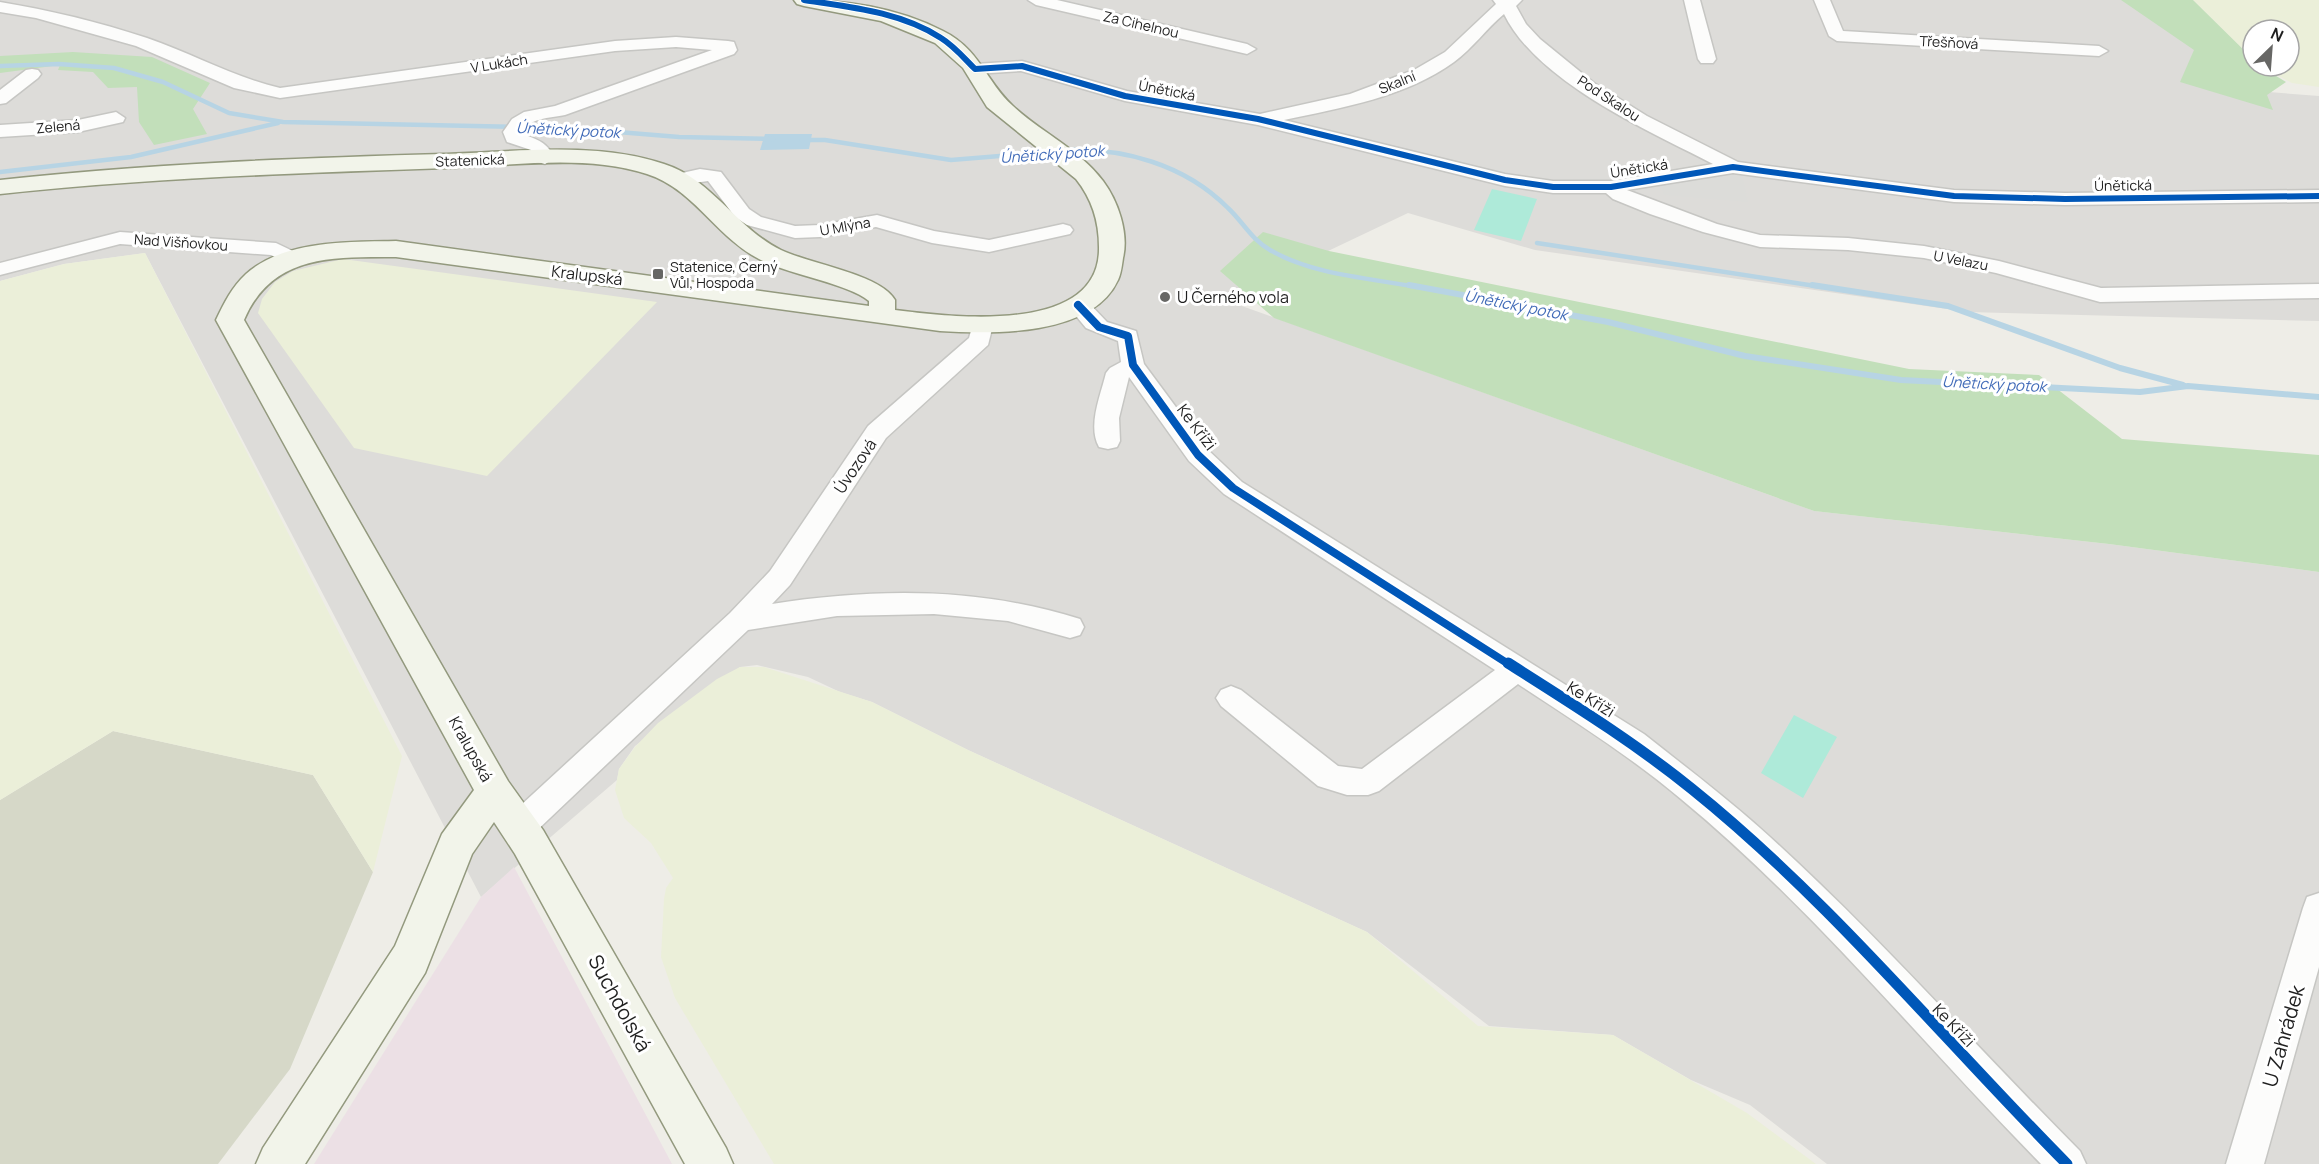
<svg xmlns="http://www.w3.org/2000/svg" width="2319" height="1164" font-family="Manrope,sans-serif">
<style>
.residential{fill:#dddcd9}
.industrial{fill:#ece0e5}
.construction{fill:#d6d8c8}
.farmland{fill:#ebefd9}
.forest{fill:#c2dfba}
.pitch{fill:#aeead9}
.parking{fill:#dcdcd9}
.water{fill:#b7d4e4}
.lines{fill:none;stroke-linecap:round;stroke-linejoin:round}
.stream-far1{stroke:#b7d4e4;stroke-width:4.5}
.stream{stroke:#b7d4e4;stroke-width:6}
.street-casing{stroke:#c6c6c3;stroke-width:3}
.secondary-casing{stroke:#93997e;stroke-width:3}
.street{fill:#fcfcfb;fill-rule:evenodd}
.secondary{fill:#f2f4ea;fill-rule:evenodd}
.cycleway-far2-casing{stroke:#fff;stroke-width:8}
.cycleway-far1-casing{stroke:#fff;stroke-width:12}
.cycleway-casing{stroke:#fff;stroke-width:15}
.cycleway-far2{stroke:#0057b8;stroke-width:6}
.cycleway-far1{stroke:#0057b8;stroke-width:8}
.cycleway{stroke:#0057b8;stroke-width:11}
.poi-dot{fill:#676765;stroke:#fff;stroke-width:2}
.labels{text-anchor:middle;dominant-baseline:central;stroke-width:6;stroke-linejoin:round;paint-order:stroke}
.far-street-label{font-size:14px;fill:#1f1f1f;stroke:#fff}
.far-poi-label{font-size:14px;fill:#1f1f1f;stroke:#fff;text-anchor:start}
.far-water-label{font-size:15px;font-style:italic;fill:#416bb8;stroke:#fff}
.street-label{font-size:16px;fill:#1f1f1f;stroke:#fff}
.poi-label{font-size:16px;fill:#1f1f1f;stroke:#fff;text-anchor:start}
.near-street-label{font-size:20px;fill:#1f1f1f;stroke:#fff}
</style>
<rect width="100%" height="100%" fill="#eeede7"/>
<path class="residential" d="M0 0H2184L2230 89 2319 96V321L1968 312 1535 250 1408 213 1225 300 1814 511 2109 544 2319 572V1164H1827L1750 1105 1691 1080 1613 1035 1489 1026 1367 932 968 750 872 702 840 692 808 677 757 665 740 667 635 746 619 769 617 780 481 897 145 253 64 264 0 281Z"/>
<path class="industrial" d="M514 867 672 1164H314L481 897Z"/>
<path class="construction" d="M113 731 313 775 373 872 290 1069 218 1164H0V800Z"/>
<path class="farmland" d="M2193 0H2319V87L2292 83 2260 66H2289V30H2253V59Z
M145 253 402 756 373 872 313 775 113 731 0 800V281L64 264Z
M343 259 657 302 487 476 354 448 258 313 262 299 275 282 293 271Z
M740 667H764L872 702 968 750 1367 932 1478 1026 1613 1035 1747 1113 1816 1164H774L675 998 661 957 664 899 666 888 673 878 651 843 624 818 615 790 619 769 635 747 658 723 717 679Z"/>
<path class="forest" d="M2121 0H2193L2253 59V66H2260L2286 82 2267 95 2273 110 2180 82 2194 50Z
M73 52 152 57 210 83 193 109 207 134 154 145 139 122 137 87 108 88 93 72 58 70 60 65 0 73V56Z
M1263 232 1329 251 1909 369 2039 375 2122 439 2319 455V572L2109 544 1814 511 1274 318 1220 271Z"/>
<path class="pitch" d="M1492 189 1537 199 1521 241 1474 230Z
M1794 715 1837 737 1803 798 1761 773Z"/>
<path class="parking" d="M1741 173 1748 202 1664 195 1660 183 1716 174Z"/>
<path class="water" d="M765 134H812L809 149 760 150Z"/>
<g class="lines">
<path class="stream-far1" d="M0 66 59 64 114 68 163 82 229 113 283 122 569 128 679 137 773 139
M802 140H825L951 160 1050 152
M1064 150C1124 148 1184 164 1228 208 1243 222 1252 240 1270 250 1313 275 1369 278 1417 287
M0 172 131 157 278 123
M1537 243 1822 287"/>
<path class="stream" d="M1409 285 1608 322 1745 356 1901 380 2140 392 2188 386 2319 397
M1812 285 1948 306 2120 368 2183 385"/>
<defs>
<path id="street" d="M1028 0H1057L1247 44 1256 49 1247 54 1036 5Z
M1493 0H1522L1516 6 1526 24 1540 39 1594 83 1647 116 1738 162 1954 190 2065 193 2319 190V202L2065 205 1954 202 1733 173 1627 190 1717 224 1760 235 1848 238 1924 246 1999 261 2101 288 2319 284V298L2100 302 1996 273 1924 258 1848 250 1760 247 1703 232 1650 214 1613 199 1606 193H1553L1505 186 1258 125 1125 101 1021 71 975 74 966 69 975 64 1022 61 1127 91 1260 114 1350 94 1414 70 1445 52 1496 4ZM1504 14C1537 82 1649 131 1713 164L1611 181H1553L1505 174 1284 120C1341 108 1406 97 1454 62 1473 48 1486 29 1504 14Z
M1684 0H1700L1716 59 1713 63H1701L1698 59Z
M1814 0H1830L1843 31 2099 46 2108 51 2099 56 1837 41 1829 36Z
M0 2C49 10 99 22 147 38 194 54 230 76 280 88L615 41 676 37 728 41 734 42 737 50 734 54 565 115C551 118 526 118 522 134 539 140 546 142 555 158L545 164 538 162 531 150 507 142 503 132 512 119 524 112 555 106 712 50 676 47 615 51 280 98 234 88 136 46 36 18 0 12Z
M32 69 38 70 41 74 38 78 6 103 0 104V90L26 70Z
M116 112 125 118 123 122 78 132 0 137V125L78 120Z
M700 169 721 172 749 209 761 217 795 226 820 225 877 215 934 231 989 240 1063 224 1070 226 1073 230 1070 234 989 252 932 243 876 227 820 237 795 238 747 225 735 217 708 181 680 185 670 179 673 175Z
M120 232 276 243 299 254 303 258 299 262H285L271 255 120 244 0 275V263Z
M1078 298 1086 300 1107 322 1136 331 1144 364 1207 449 1242 482 1644 734C1683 765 1723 795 1760 828 1873 929 1973 1044 2080 1151L2086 1164H2041C1921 1042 1813 908 1681 799 1630 756 1574 721 1518 684L1379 791 1368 795H1347L1318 786 1221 706 1216 698 1221 690 1231 686 1241 690 1338 766 1362 769 1495 670 1224 494 1189 461 1129 377 1119 418 1120 441 1117 447 1108 449 1099 447C1087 426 1101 394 1106 373L1110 368 1121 362 1118 341 1086 328 1067 305 1070 300Z
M982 318 990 320 993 325 988 345 886 438 790 585 772 604C876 588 979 587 1080 619L1084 627 1080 635 1070 638 1008 621 934 614 837 616 748 630 530 837 519 841 508 837 503 827 508 817 730 613 770 571 868 426 969 338 974 320Z
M2319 893V967L2264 1164H2226L2303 908 2307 897Z"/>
<path id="secondary" d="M794 0C846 0 896 7 943 31 980 49 986 82 1013 106 1042 133 1079 149 1103 181 1118 201 1129 233 1123 258 1122 265 1121 274 1118 280 1092 337 992 334 940 331L396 257C333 257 272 254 244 320L508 781 543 830 726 1148 733 1164H685L515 854 494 822 472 854 425 973 305 1164H256L263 1148 395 946 442 834 474 790 216 320C224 303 232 287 246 274 284 240 348 242 396 241L869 306V301C847 283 789 275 759 259 716 237 694 189 647 174 585 154 511 166 447 168 298 173 149 178 0 194V180C147 164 295 158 443 154 516 152 594 141 664 164 712 179 736 228 781 250 810 264 880 274 895 300V310C951 317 1101 336 1099 247 1099 221 1092 199 1076 179L987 107 963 68 935 43 881 21 804 6 797 4Z"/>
</defs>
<use href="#street" class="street-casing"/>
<use href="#secondary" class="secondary-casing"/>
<use href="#street" class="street"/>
<use href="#secondary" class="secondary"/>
<defs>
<path id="cycleway-far2" d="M804 0C850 7 901 12 941 38 954 46 964 58 975 69L1022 66 1125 96 1258 119 1505 180 1553 187H1611L1733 167 1954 196 2065 199 2319 196"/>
<path id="cycleway-far1" d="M1078 305 1099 327 1128 336 1133 365 1198 455 1233 488 1510 665"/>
<path id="cycleway" d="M1508 663C1571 703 1634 742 1692 789 1829 899 1943 1039 2067 1164"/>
</defs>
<use href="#cycleway-far2" class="cycleway-far2-casing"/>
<use href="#cycleway-far1" class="cycleway-far1-casing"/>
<use href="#cycleway" class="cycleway-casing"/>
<use href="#cycleway-far2" class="cycleway-far2"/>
<use href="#cycleway-far1" class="cycleway-far1"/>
<use href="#cycleway" class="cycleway"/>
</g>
<g class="poi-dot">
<rect x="652" y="268" width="12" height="12" rx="3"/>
<circle cx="1165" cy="297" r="6"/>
</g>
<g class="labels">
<g class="far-street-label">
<text transform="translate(1141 24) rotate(13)">Za Cihelnou</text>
<text transform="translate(1949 42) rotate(3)">Třešňová</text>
<text transform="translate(499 63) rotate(-9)">V Lukách</text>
<text transform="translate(1397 82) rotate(-22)">Skalní</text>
<text transform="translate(1167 90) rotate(11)">Únětická</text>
<text transform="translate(1609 98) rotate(33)">Pod Skalou</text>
<text transform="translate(58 126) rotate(-5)">Zelená</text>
<text transform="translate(470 160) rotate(-2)">Statenická</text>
<text transform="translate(1639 168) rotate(-9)">Únětická</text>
<text transform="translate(2123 185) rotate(-1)">Únětická</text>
<text transform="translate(845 226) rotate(-10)">U Mlýna</text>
<text transform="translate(181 242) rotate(4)">Nad Višňovkou</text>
<text transform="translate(1961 260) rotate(11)">U Velazu</text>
</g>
<g class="far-poi-label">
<text x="670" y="266">Statenice, Černý<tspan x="670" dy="16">Vůl, Hospoda</tspan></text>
</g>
<g class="far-water-label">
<text transform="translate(568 130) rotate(3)">Únětický potok</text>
<text transform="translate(1052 154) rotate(-4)">Únětický potok</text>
<text transform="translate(1516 305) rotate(11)">Únětický potok</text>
<text transform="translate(1994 384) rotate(3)">Únětický potok</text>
</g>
<g class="street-label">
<text transform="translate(587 275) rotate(7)">Kralupská</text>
<text transform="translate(1197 427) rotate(53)">Ke Kříži</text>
<text transform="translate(855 466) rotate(-56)">Úvozová</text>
<text transform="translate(1591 699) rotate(32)">Ke Kříži</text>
<text transform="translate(471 749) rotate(61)">Kralupská</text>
<text transform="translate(1954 1025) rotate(46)">Ke Kříži</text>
</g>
<g class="poi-label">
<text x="1177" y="297">U Černého vola</text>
</g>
<g class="near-street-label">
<text transform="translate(620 1003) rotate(61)">Suchdolská</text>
<text transform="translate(2283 1036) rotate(-74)">U Zahrádek</text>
</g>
</g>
<g transform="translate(2271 48) rotate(25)"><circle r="28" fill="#ffffff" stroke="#a5a5a5" stroke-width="1.5"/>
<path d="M0-4.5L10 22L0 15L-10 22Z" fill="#676765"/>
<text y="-9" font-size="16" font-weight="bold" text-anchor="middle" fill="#1f1f1f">N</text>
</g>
</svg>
